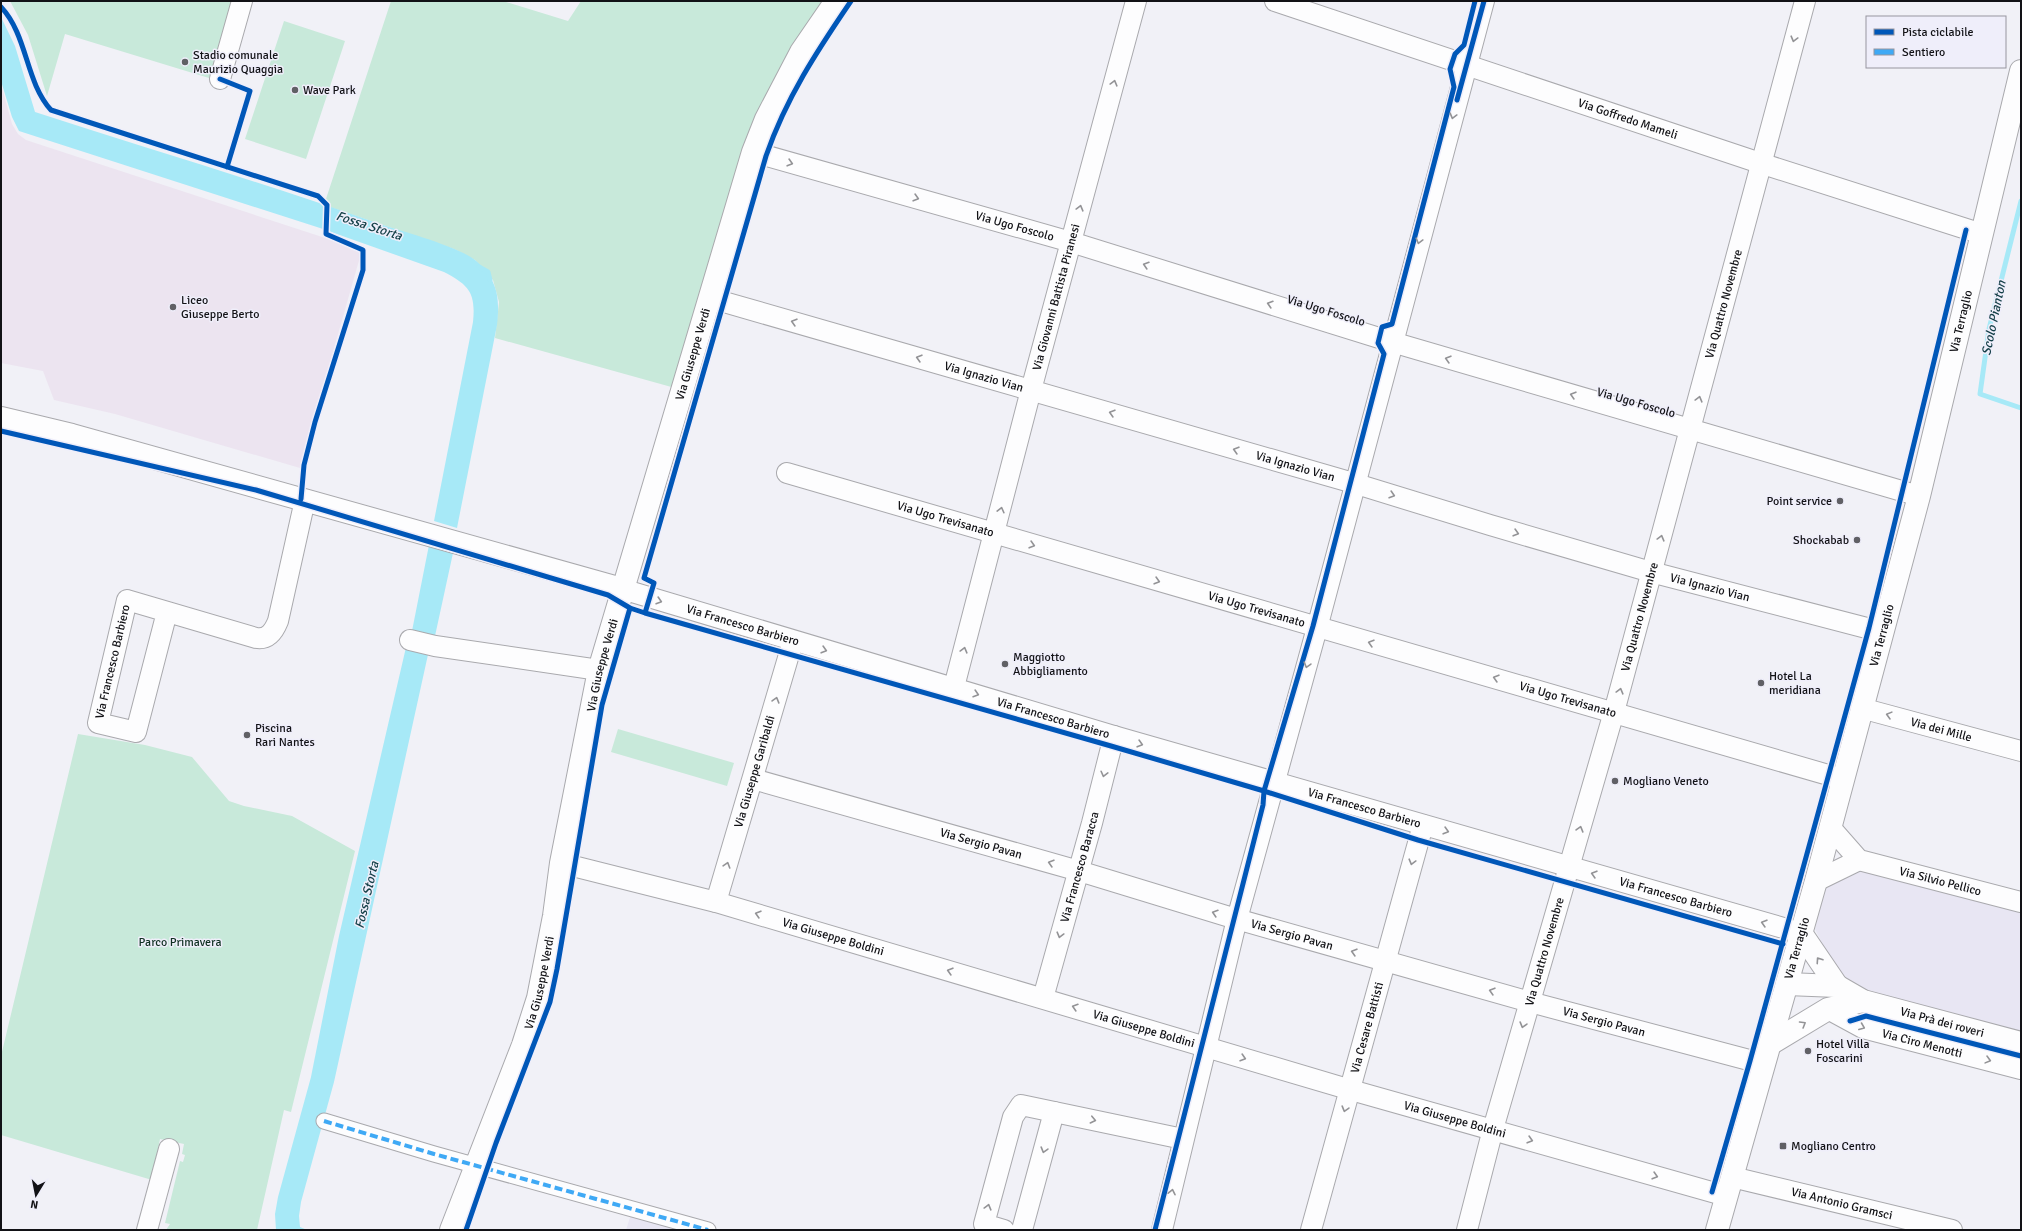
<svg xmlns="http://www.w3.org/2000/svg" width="2022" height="1231" font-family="Signika,sans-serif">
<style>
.built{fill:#e8e6f3}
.education{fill:#ece4f0}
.green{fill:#c8e9da}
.water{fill:#a7e9f7}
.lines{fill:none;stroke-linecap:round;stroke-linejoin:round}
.stream{stroke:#a7e9f7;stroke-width:5}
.pedestrian-casing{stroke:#a9a9ad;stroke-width:17}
.minor-casing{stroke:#a9a9ad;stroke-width:22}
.tertiary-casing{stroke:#a9a9ad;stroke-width:24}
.secondary-casing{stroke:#a9a9ad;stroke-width:24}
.primary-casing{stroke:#a9a9ad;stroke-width:24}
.pedestrian{stroke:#fdfdfe;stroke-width:15}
.minor{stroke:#fdfdfe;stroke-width:20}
.tertiary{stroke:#fdfdfe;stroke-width:22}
.secondary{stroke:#fdfdfe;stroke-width:22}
.primary{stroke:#fdfdfe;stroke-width:22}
.quiet{stroke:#3fa9f5;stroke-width:4;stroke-dasharray:8 4;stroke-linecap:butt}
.cycleway-casing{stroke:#efeefa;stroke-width:8}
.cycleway{stroke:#0057b8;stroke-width:5}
.oneway{stroke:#939396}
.poi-dot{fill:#606065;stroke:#efeefa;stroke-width:1.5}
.labels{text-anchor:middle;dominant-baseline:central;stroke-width:3;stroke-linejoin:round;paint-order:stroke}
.poi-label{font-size:12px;fill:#121216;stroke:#efeefa;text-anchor:start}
.street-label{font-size:12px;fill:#121216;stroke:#efeefa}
.park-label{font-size:12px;fill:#103122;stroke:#efeefa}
.water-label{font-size:13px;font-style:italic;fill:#123e46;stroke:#efeefa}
</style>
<rect width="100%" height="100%" fill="#f1f1f7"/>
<path class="built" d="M1831 862 2021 891V1034L1909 1004 1841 981 1815 929Z
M633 1208 720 1230H626Z"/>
<path class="education" d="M1 84 12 124 18 134 26 140 362 250 300 468 115 414 54 400 43 371 1 363Z"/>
<path class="green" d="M10 1H233L209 78 65 34 47 96 28 35Z
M391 1H503L568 21 581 1H826L796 47 675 388 495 338 499 302 493 280 475 260 454 249 324 205Z
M284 21 345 41 306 159 245 139Z
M618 729 734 763 727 786 611 752Z
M78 734 145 745 192 757 229 801 244 806 292 816 355 851 291 1112 284 1110 257 1230H166L170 1224 165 1223 180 1161 183 1162 185 1155 182 1154 184 1144 160 1139 152 1180 1 1135V1056Z"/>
<path class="water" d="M1 17 15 46 35 112C149 149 264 183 377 223 401 231 457 246 475 260 498 279 500 298 497 325L457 528 434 521 473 322C476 293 469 285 444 272L320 228 19 131 12 117 1 81Z
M429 545 453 553 435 636 429 650 334 1082 301 1202 299 1216 300 1227 307 1230H276L275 1214 278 1197 311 1077 339 936 407 643 412 631Z"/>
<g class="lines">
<path class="stream" d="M2021 201 1989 329 1980 394 2021 408
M479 267 488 272 490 280"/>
<defs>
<path id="pedestrian" d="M324 1121 434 1154 708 1230"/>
<g id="minor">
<path id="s1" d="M1275 1 1760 163 1982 234"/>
<path d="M220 79 242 1"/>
<path id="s2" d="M753 152 1071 242 1392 342 1919 496"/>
<path id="s3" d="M710 298 1350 482 1490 525 1651 572 1882 632"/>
<path id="s4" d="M787 473 1842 779"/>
<path id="s5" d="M622 589 1114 736 1801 933"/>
<path id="s6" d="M167 612 136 732 98 723 127 600 256 638C268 640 274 631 278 621L305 500"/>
<path d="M410 640 435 646 599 670"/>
<path id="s7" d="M954 687 1031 390 1136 1"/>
<path id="s8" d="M1861 708 2021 751"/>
<path id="s9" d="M753 779 1079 871 1233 918 1530 1002 1764 1064"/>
<path id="s10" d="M1830 827 1859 860 2021 902"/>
<path id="s11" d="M561 863 716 902 1351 1090 1726 1196"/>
<path d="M1816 881 1859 860"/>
<path id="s12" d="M716 902 793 641"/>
<path id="s13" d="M1043 998 1092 823 1114 736"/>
<path id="s14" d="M1828 1009 1863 1028 2021 1069"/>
<path id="s15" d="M1732 1177 1952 1230"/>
<path d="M147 1230 169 1149"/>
<path d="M1004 1230 984 1224 1013 1117 1021 1105 1183 1139"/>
<path d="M1022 1230 1054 1112"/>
<path d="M1162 1230 1237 919 1317 628 1484 1"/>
<path id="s16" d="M1311 1230 1423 825"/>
<path id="s17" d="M1467 1230 1493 1129 1614 712 1805 1"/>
</g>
<g id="tertiary">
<path d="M1 418 72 435 622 589"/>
<path id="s18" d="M451 1230 523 1045 538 998 554 916 561 863 599 670 753 152 766 119 801 52 836 1"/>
</g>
<g id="secondary">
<path d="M1801 933 1837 986"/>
<path id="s19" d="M1787 984 1837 986 1863 1001 2021 1043"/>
<path d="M1770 1044 1828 1009 1863 1001"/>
</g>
<g id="primary">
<path id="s20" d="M1717 1230 1816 881 1919 496 2021 71"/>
</g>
</defs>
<use href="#pedestrian" class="pedestrian-casing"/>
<use href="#minor" class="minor-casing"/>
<use href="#tertiary" class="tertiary-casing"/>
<use href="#secondary" class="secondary-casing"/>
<use href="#primary" class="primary-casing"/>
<use href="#pedestrian" class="pedestrian"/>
<use href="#minor" class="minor"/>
<use href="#tertiary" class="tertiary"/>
<use href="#secondary" class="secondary"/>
<use href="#primary" class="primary"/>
<path class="quiet" d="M324 1121 434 1154 708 1230"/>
<defs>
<path id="cycleway" d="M1 7C28 36 25 81 51 110L318 196 327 205 326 234 363 250V270L315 422 304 465 301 499
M220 79 250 91 227 167
M1457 100 1484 1
M1 431 256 490 608 595 630 608
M645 613 1111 746 1264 791 1418 840 1783 944
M1850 1021 1866 1016 2021 1056
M1712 1192 1750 1061 1869 628 1966 230
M466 1230 496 1143 550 1002 557 969 602 705 630 608 645 613 654 583 644 578 766 156C786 98 817 51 851 1
M1155 1230 1263 805 1264 791 1313 626 1384 354 1378 343 1382 327 1392 324 1454 87 1450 69 1455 54 1464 45 1475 1"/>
</defs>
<use href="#cycleway" class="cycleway-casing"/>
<use href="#cycleway" class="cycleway"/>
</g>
<defs><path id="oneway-chevron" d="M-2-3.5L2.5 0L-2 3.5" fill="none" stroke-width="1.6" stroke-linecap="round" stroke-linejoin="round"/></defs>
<g class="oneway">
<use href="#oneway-chevron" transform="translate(1794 39) rotate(105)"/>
<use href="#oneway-chevron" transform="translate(1114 83) rotate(-75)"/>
<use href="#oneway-chevron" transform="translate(1453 116) rotate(105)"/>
<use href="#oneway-chevron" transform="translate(790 163) rotate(16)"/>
<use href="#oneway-chevron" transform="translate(916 198) rotate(16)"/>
<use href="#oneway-chevron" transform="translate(1080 208) rotate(-75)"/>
<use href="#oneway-chevron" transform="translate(1419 241) rotate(105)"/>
<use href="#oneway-chevron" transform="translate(1146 265) rotate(-163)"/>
<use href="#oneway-chevron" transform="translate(1270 304) rotate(-163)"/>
<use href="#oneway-chevron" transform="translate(794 322) rotate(-164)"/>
<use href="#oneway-chevron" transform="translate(919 358) rotate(-164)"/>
<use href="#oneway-chevron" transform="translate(1448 359) rotate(-164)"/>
<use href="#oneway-chevron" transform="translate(1573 395) rotate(-164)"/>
<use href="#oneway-chevron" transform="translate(1699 399) rotate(-75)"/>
<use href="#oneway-chevron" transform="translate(1112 413) rotate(-164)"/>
<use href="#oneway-chevron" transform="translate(1236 450) rotate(-164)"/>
<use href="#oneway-chevron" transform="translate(1392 495) rotate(17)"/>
<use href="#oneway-chevron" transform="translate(1001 510) rotate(-76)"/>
<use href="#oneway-chevron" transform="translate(1516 533) rotate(16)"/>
<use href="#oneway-chevron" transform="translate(1661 538) rotate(-75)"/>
<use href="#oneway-chevron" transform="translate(1032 545) rotate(16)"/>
<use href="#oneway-chevron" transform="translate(1157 581) rotate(16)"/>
<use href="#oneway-chevron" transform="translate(659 601) rotate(17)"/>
<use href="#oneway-chevron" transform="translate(1371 643) rotate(-164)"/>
<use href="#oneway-chevron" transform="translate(824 650) rotate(16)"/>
<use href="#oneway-chevron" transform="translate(964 650) rotate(-75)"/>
<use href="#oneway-chevron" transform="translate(1307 665) rotate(106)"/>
<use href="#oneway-chevron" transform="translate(1496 678) rotate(-164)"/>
<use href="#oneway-chevron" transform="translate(1620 691) rotate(-75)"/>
<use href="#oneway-chevron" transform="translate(976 694) rotate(17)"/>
<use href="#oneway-chevron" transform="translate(776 700) rotate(-74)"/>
<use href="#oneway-chevron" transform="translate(1889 715) rotate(-165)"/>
<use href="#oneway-chevron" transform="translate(1140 744) rotate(16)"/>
<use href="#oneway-chevron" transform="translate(1104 774) rotate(104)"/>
<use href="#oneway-chevron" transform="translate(1580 829) rotate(-74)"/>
<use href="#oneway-chevron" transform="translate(1446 831) rotate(16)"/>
<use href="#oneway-chevron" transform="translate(1412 862) rotate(105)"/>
<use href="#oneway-chevron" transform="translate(1051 863) rotate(-164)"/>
<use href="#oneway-chevron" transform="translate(727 865) rotate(-73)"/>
<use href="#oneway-chevron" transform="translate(1594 874) rotate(-164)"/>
<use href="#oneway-chevron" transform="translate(1215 913) rotate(-163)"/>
<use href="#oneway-chevron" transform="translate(758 914) rotate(-164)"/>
<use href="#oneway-chevron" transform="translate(1764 923) rotate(-164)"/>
<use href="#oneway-chevron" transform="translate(1060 935) rotate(105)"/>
<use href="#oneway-chevron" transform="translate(1354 952) rotate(-164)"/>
<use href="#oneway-chevron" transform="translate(1819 960) rotate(-124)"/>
<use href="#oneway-chevron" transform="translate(950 971) rotate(-164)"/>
<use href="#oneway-chevron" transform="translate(1492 991) rotate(-164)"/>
<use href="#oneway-chevron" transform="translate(1075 1007) rotate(-163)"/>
<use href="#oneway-chevron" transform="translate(1803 1024) rotate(-31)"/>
<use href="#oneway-chevron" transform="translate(1523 1025) rotate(106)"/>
<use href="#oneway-chevron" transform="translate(1862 1027) rotate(22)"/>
<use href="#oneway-chevron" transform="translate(1243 1058) rotate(17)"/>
<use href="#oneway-chevron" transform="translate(1988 1060) rotate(15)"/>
<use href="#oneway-chevron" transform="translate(1345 1109) rotate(106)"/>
<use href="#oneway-chevron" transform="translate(1093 1120) rotate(13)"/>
<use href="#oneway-chevron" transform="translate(1530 1140) rotate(16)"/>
<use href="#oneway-chevron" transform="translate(1044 1150) rotate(106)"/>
<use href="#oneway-chevron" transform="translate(1655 1176) rotate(16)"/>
<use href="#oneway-chevron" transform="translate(1172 1192) rotate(-78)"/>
<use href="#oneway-chevron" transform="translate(988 1207) rotate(-75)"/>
</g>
<g class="poi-dot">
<circle cx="185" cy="62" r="4"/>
<circle cx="295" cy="90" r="4"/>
<circle cx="173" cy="307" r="4"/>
<circle cx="1840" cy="501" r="4"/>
<circle cx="1857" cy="540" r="4"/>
<circle cx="1005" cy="664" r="4"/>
<circle cx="1761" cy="683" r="4"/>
<circle cx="247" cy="735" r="4"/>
<circle cx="1615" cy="781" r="4"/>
<circle cx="1808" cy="1051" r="4"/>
<rect x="1779" y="1142" width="8" height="8" rx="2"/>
</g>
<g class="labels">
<g class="poi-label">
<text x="193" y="55">Stadio comunale<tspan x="193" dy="14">Maurizio Quaggia</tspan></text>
<text x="303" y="90">Wave Park</text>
<text x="181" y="300">Liceo<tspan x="181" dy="14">Giuseppe Berto</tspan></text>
<text x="1832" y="501" text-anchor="end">Point service</text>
<text x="1849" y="540" text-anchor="end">Shockabab</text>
<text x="1013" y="657">Maggiotto<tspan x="1013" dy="14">Abbigliamento</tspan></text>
<text x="1769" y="676">Hotel La<tspan x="1769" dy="14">meridiana</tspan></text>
<text x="255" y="728">Piscina<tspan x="255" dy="14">Rari Nantes</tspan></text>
<text x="1623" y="781">Mogliano Veneto</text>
<text x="1816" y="1044">Hotel Villa<tspan x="1816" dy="14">Foscarini</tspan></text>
<text x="1791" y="1146">Mogliano Centro</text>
</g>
<g class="street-label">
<text stroke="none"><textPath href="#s1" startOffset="372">Via Goffredo Mameli</textPath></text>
<text stroke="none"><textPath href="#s2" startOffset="272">Via Ugo Foscolo</textPath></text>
<text stroke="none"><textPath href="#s7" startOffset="403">Via Giovanni Battista Piranesi</textPath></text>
<text stroke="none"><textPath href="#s17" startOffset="961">Via Quattro Novembre</textPath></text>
<text transform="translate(1326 311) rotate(17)">Via Ugo Foscolo</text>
<text stroke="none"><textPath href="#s20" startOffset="941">Via Terraglio</textPath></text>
<text stroke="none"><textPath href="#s18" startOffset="911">Via Giuseppe Verdi</textPath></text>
<text stroke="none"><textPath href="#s3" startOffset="285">Via Ignazio Vian</textPath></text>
<text transform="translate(1636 403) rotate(16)">Via Ugo Foscolo</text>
<text stroke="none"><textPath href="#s3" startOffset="609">Via Ignazio Vian</textPath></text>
<text stroke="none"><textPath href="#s4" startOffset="165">Via Ugo Trevisanato</textPath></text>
<text stroke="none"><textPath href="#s3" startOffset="1041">Via Ignazio Vian</textPath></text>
<text stroke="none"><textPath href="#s4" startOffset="489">Via Ugo Trevisanato</textPath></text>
<text stroke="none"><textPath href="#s17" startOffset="637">Via Quattro Novembre</textPath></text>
<text stroke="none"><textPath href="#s5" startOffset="126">Via Francesco Barbiero</textPath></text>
<text stroke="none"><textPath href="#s20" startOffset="617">Via Terraglio</textPath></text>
<text stroke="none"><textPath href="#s6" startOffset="226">Via Francesco Barbiero</textPath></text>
<text stroke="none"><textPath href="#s18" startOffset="587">Via Giuseppe Verdi</textPath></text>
<text stroke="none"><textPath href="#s4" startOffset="813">Via Ugo Trevisanato</textPath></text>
<text stroke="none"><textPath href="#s5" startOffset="450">Via Francesco Barbiero</textPath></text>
<text stroke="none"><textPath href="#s8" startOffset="83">Via dei Mille</textPath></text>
<text stroke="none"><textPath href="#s12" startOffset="136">Via Giuseppe Garibaldi</textPath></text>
<text stroke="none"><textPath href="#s5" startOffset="774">Via Francesco Barbiero</textPath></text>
<text stroke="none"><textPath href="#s9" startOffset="237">Via Sergio Pavan</textPath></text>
<text stroke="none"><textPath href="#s13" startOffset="136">Via Francesco Baracca</textPath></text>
<text stroke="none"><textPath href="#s10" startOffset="128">Via Silvio Pellico</textPath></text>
<text stroke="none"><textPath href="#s5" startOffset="1098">Via Francesco Barbiero</textPath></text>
<text stroke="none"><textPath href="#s9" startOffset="561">Via Sergio Pavan</textPath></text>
<text stroke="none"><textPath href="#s11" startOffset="282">Via Giuseppe Boldini</textPath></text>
<text stroke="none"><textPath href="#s20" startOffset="293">Via Terraglio</textPath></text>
<text stroke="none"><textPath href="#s17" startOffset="289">Via Quattro Novembre</textPath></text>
<text stroke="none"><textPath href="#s18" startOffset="263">Via Giuseppe Verdi</textPath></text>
<text stroke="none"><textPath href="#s9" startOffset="885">Via Sergio Pavan</textPath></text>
<text stroke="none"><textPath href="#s19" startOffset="162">Via Prà dei roveri</textPath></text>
<text stroke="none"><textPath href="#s11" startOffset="606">Via Giuseppe Boldini</textPath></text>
<text stroke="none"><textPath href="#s16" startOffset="210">Via Cesare Battisti</textPath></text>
<text stroke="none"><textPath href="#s14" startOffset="101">Via Ciro Menotti</textPath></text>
<text stroke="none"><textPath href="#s11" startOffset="930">Via Giuseppe Boldini</textPath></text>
<text stroke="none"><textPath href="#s15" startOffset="113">Via Antonio Gramsci</textPath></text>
</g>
<g class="park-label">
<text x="180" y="942">Parco Primavera</text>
</g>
<g class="water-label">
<text transform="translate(369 226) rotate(18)">Fossa Storta</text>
<text transform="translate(1994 318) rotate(-78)">Scolo Pianton</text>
<text transform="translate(367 895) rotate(-77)">Fossa Storta</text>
</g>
</g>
<rect width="2022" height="1231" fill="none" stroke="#121216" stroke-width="4"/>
<rect x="1866" y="16" width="140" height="52" fill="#efeefa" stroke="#97969f"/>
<rect x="1874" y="29" width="20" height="6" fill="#0057b8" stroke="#97969f"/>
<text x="1902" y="36" font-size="12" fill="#121216">Pista ciclabile</text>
<rect x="1874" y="49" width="20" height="6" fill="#3fa9f5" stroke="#97969f"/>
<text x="1902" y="56" font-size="12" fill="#121216">Sentiero</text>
<g transform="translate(36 1195) rotate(190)" stroke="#efeefa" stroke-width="3" paint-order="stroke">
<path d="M0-3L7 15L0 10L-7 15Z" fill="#121216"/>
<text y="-6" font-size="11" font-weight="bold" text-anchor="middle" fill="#121216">N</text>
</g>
</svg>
